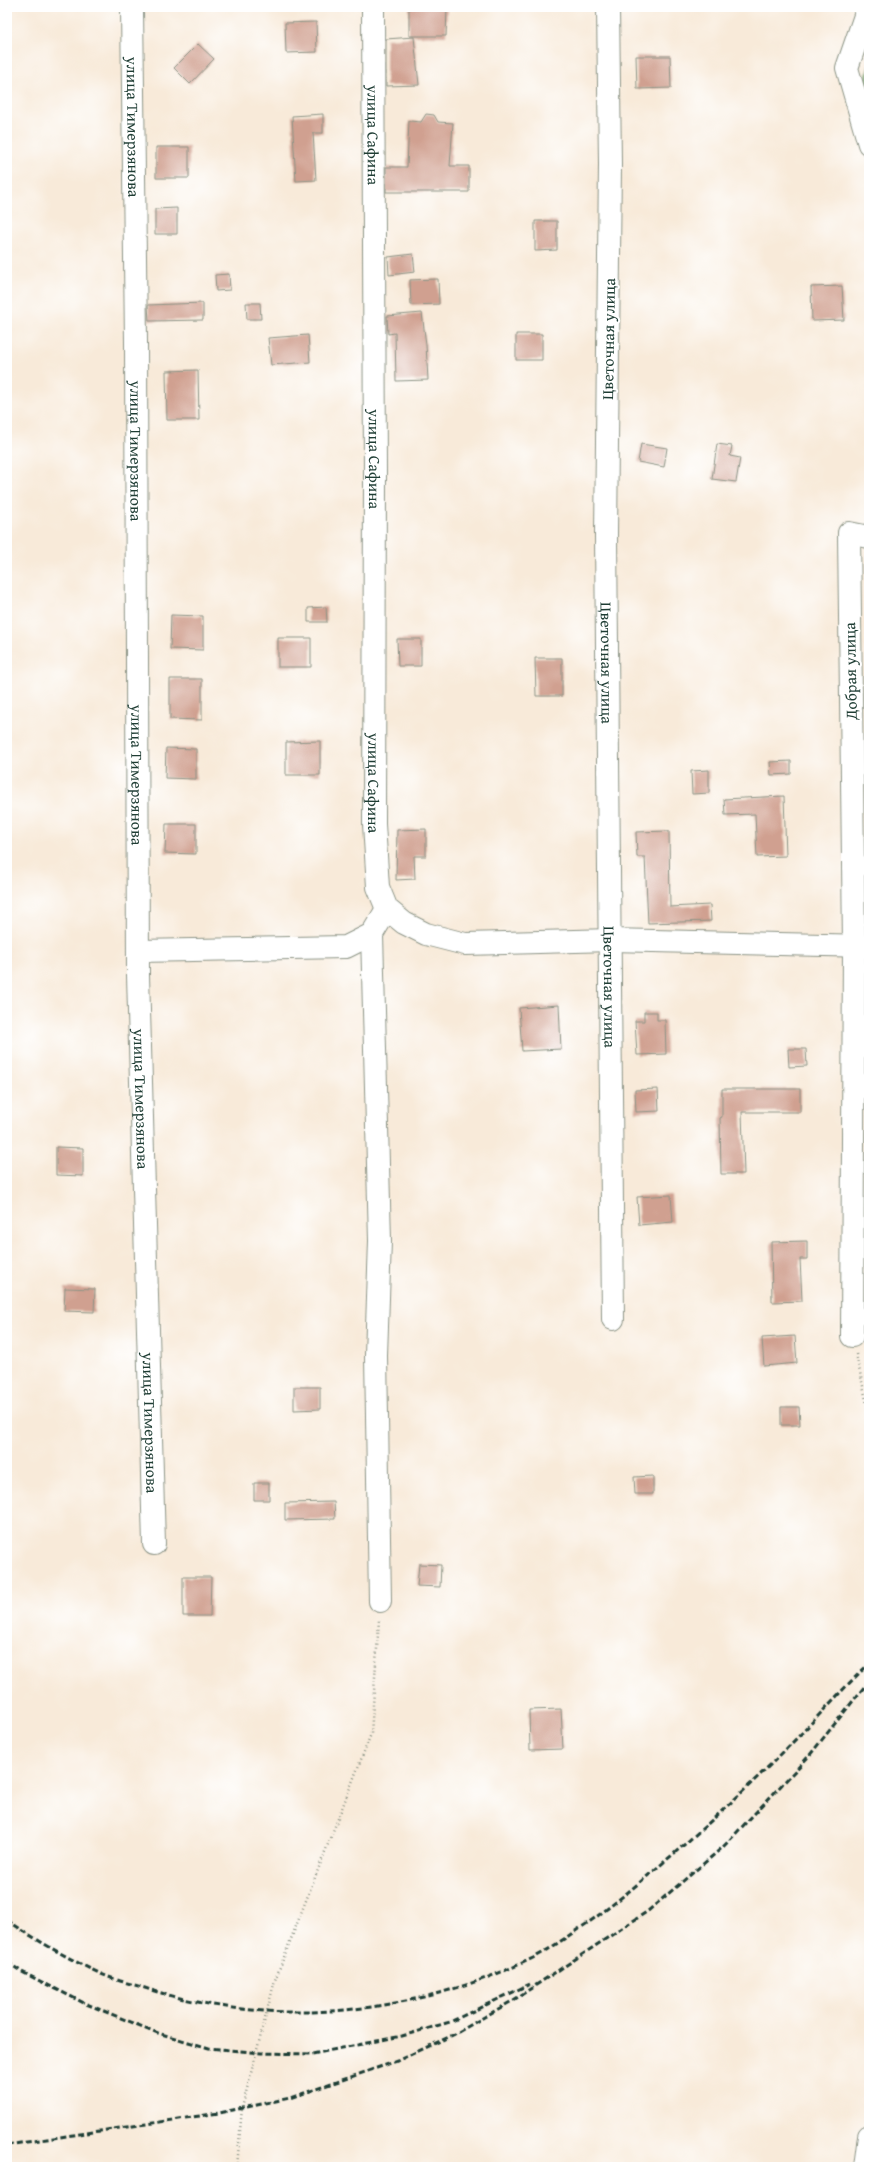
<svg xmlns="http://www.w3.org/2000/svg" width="876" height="2174" font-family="'Gentium Book Plus',serif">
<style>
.forest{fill:#75aa66;stroke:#4a744d}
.building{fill:#d0a090}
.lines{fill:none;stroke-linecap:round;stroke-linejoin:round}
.minor-casing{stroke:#8c9486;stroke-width:24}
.path{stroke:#8c9486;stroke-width:2.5;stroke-dasharray:1 3;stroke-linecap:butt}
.minor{stroke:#fff;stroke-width:22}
.rail{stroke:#1f3d34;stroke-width:3;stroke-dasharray:6 3;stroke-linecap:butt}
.labels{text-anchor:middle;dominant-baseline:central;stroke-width:4;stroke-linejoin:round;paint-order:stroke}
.street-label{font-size:16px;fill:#1f3d34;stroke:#fff}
</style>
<rect width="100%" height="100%" fill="#fff"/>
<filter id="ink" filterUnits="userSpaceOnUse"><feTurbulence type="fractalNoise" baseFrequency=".025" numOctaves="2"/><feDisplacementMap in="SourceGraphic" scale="8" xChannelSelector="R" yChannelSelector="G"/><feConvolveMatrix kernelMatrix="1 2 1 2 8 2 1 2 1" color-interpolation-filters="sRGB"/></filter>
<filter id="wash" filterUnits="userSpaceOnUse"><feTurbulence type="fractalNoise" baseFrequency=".012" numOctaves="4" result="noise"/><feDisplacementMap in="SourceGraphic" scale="16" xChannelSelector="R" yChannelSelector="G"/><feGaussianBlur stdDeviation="0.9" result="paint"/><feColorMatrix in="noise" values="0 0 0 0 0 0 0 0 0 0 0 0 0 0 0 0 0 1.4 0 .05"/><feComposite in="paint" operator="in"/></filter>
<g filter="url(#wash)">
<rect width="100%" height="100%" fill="#f8ead9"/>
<path class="forest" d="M869 66V132L857 101Z"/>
<g id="blocks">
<path class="building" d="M409 7H447L446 36H409Z
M316 22 317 52 286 53 285 23Z
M414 37 419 85 386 86V39Z
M198 44 214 59 190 84 174 68Z
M636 56H670L671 88 637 89Z
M323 114V133H313L316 180 296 181 292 116Z
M426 114 434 115 438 122 453 123 450 166H469V192H386V167H407L409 121 421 122Z
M156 147H189V178H156Z
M177 208V234H155V209Z
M535 221H557V250L535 251Z
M413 254 415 272 389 275 388 257Z
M229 274 230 290 216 291 215 275Z
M438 279 439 304 411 305 410 280Z
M842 286 844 320 812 321 811 287Z
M203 303V320L149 321 148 305Z
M246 303H260L261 319H247Z
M422 313 426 345 428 380 396 381 395 333 388 334 387 316Z
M516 334H542V360H516Z
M308 335 310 362 271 365 268 338Z
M198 370 199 420H167L166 371Z
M641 444 667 448 664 467 638 462Z
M717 444 732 446 730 456 740 458 736 482 712 479Z
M326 607 327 622H308V608Z
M171 615 203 616V650L170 649Z
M278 638H311V667H278Z
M397 639H421V666H398Z
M535 658H562V696H536Z
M170 679H202V720L170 719Z
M320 741V775H286V742Z
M166 748 196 749V779L165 778Z
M791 761V774L771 775 770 762Z
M709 770V793L692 794 691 771Z
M784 796 786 856 757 857 755 814 725 815 724 799Z
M166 824H196V854L165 853Z
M426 829V856H414L415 879 396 880 397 830Z
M669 831 670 907 710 905 711 921 648 923 645 857H637L636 832Z
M559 1005 561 1049 522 1051 519 1008Z
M644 1012H657V1020H665L666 1054 637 1055 635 1021H644Z
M788 1049H806L807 1066 789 1067Z
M658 1089 659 1111 636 1112 635 1090Z
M722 1089H800V1112H742L744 1174H721L720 1118 722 1117Z
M56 1147 83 1148V1176L56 1175Z
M671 1195 673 1222 639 1225 637 1197Z
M807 1241V1259H800L802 1301 772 1302 771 1242Z
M65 1288 95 1289 94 1312 64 1311Z
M795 1336 797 1363 764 1366 762 1338Z
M294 1387H320V1409L294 1410Z
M781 1407H799L800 1425H781Z
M653 1476V1494H635L634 1477Z
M254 1483H269V1500H254Z
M334 1502 335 1519 285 1520V1503Z
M419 1564 441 1565 440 1587 417 1586Z
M183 1577H211L210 1616H183Z
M561 1709 563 1749 530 1750 529 1710Z"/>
</g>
</g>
<g filter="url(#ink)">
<use href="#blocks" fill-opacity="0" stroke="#8c9486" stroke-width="1"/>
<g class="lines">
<defs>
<g id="minor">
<path id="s1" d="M132 7 136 342 138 975 154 1544"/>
<path id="s2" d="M373 7 375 474 374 824 378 887 387 909 404 923 426 934 465 944 611 940 869 946"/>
<path id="s3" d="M608 7 610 164 606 535 613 1319"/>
<path d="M868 7 847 68 869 144"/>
<path d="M138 951 346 947 372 934"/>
<path d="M852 1336 854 944 849 533 869 537"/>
<path d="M380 1601 376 1355 380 1241 372 934 387 909"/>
<path d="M865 2167 869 2136"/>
</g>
</defs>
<use href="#minor" class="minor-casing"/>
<path class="path" d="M856 1354 869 1414
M237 2167 242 2108 275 1980 371 1734 379 1620"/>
<use href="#minor" class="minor"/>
<path class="rail" d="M7 1920C36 1940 67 1958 99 1973 112 1979 127 1983 142 1987 270 2030 412 2016 533 1958 549 1950 565 1938 580 1928 605 1912 628 1892 651 1873 700 1832 747 1789 792 1743 818 1717 842 1689 869 1664
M7 1962 22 1972 84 2003 158 2033 209 2048 261 2053 312 2054 402 2036 450 2022 530 1984
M7 2145 219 2113 290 2098 397 2061 453 2035 512 2001 648 1911 723 1847 809 1756 869 1681"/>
</g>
</g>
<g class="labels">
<g class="street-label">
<text stroke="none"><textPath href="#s1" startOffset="120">улица Тимерзянова</textPath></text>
<text stroke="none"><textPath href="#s2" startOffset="128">улица Сафина</textPath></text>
<text transform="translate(608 339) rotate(-89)">Цветочная улица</text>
<text stroke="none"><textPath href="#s1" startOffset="444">улица Тимерзянова</textPath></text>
<text stroke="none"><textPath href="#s2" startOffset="452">улица Сафина</textPath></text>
<text stroke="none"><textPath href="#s3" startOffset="656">Цветочная улица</textPath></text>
<text transform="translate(850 671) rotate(-91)">Добрая улица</text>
<text stroke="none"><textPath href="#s1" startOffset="768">улица Тимерзянова</textPath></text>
<text stroke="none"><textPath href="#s2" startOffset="776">улица Сафина</textPath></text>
<text stroke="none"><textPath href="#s3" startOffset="980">Цветочная улица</textPath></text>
<text stroke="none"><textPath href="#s1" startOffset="1092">улица Тимерзянова</textPath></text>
<text stroke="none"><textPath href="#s1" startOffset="1416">улица Тимерзянова</textPath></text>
</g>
</g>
<rect width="876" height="2174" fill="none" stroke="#fff" stroke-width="24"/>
</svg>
